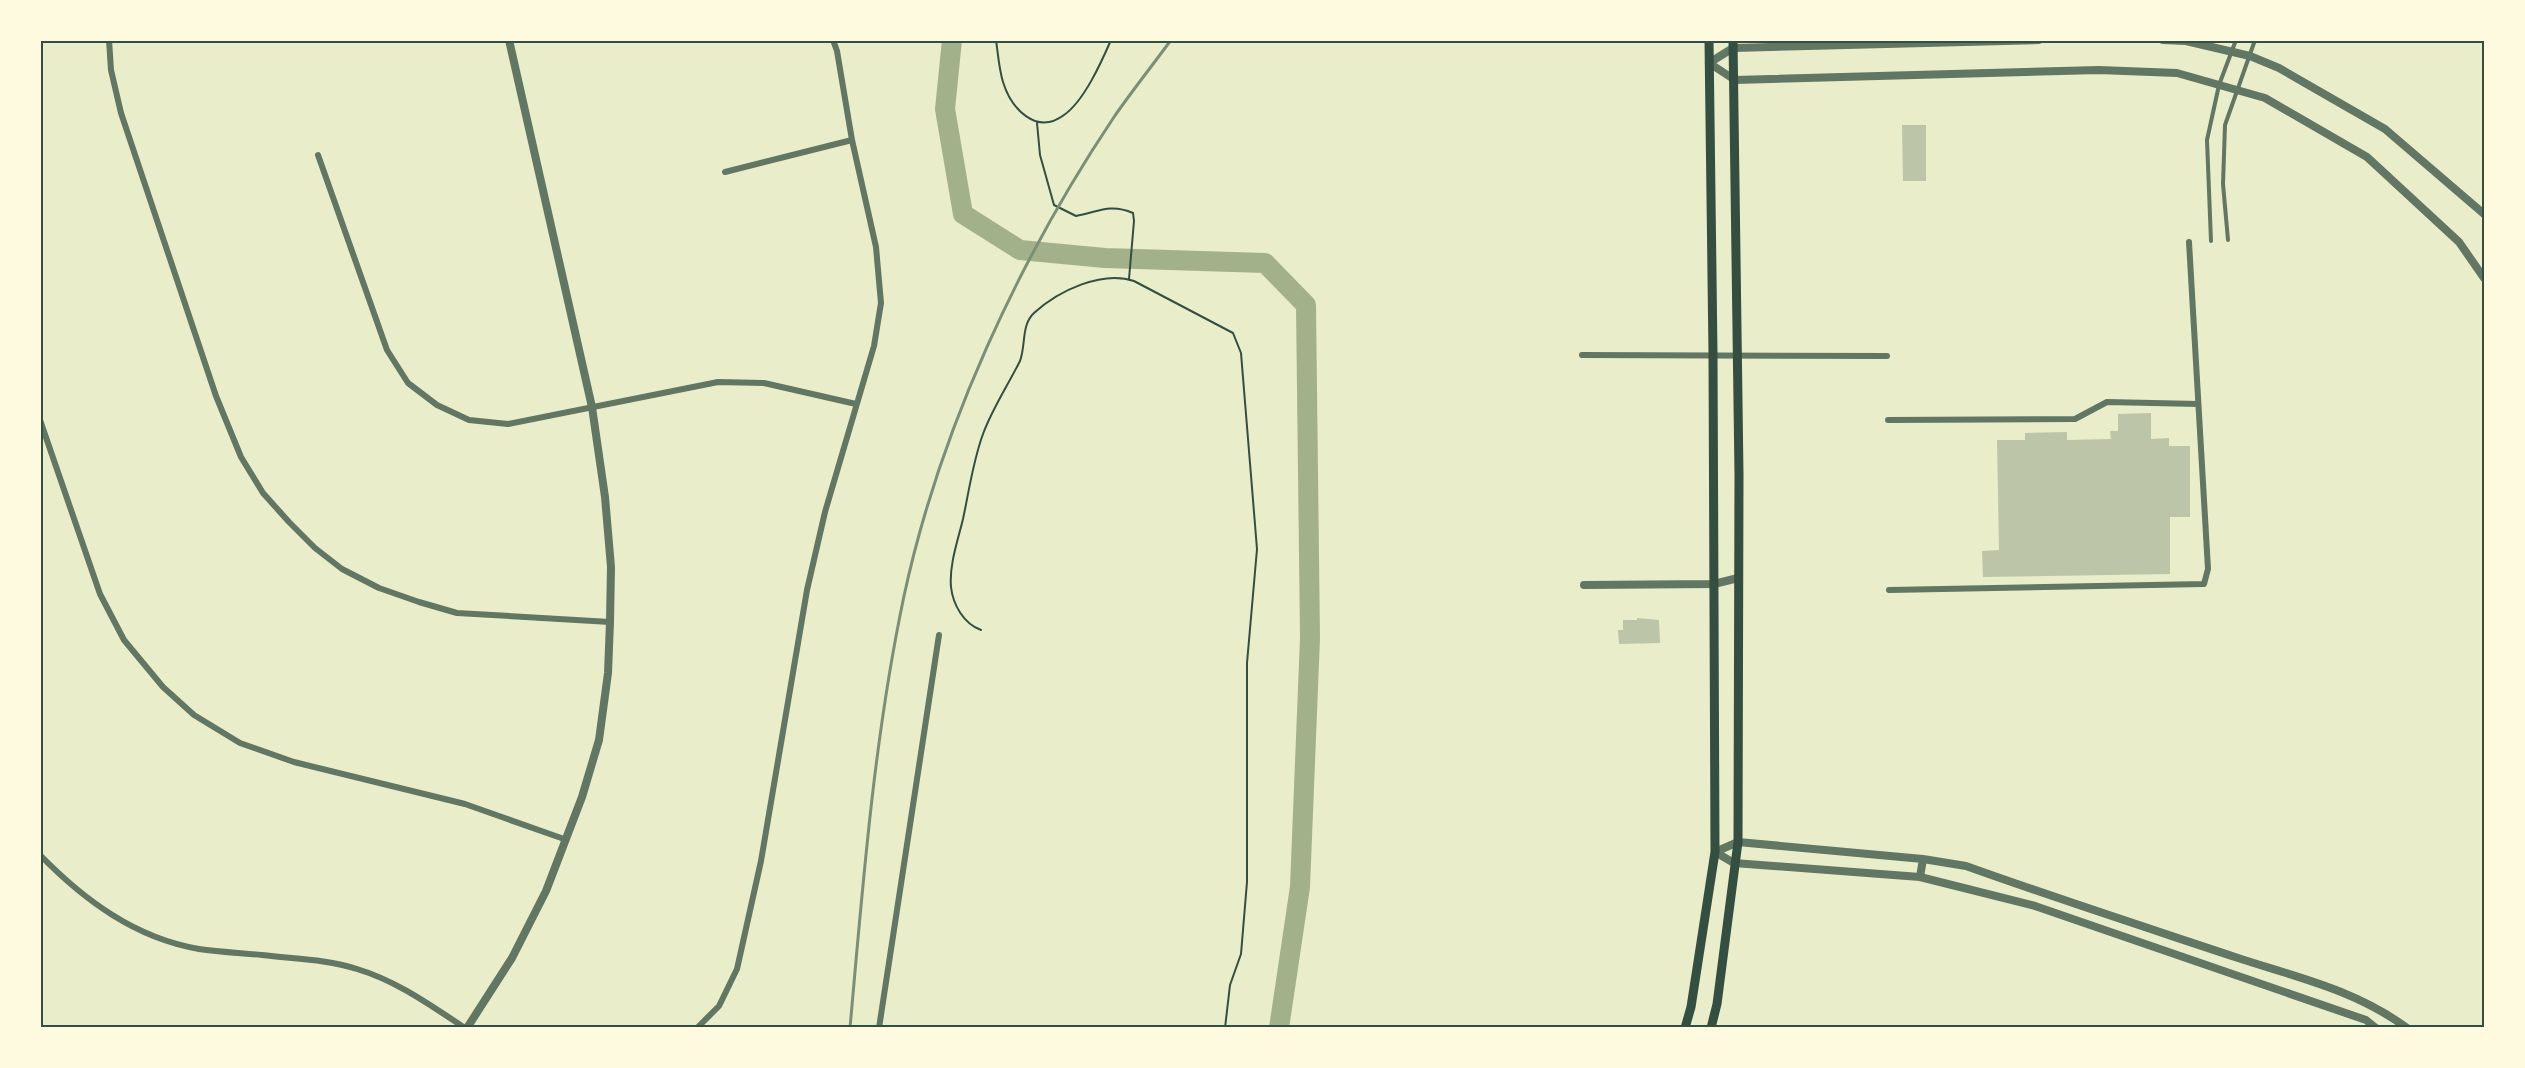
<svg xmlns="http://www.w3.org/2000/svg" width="2525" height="1068" font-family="Barlow,sans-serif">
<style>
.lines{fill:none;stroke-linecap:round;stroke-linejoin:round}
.river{stroke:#a3b18a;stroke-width:20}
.building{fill:#bcc5a7}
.path{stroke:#344e41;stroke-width:2}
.service{stroke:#617663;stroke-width:4}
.minor{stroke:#617663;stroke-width:6}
.tertiary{stroke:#617663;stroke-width:8}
.secondary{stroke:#344e41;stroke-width:9}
.rail{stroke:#7c8e77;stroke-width:3}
.neatline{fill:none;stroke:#344e41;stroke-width:2}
</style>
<rect width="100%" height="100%" fill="#e9edc9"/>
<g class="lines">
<path class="river" d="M952 40 945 109 963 214 1020 250 1105 258 1265 263 1306 305 1310 638 1300 887 1279 1028"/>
</g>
<path class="building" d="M1902 125H1926V181H1903Z
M2151 413V439L2169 438V446H2190V517H2170V574L1983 577 1982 551 1999 550 1997 440H2025V433L2067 432V440L2111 439 2110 431H2118V414Z
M1637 618 1659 620 1660 643 1619 644 1618 630H1623V620H1637Z"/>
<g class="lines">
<path class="path" d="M996 40C998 54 999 69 1003 82 1011 108 1036 136 1064 115 1084 101 1101 63 1111 40
M1037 123 1040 155 1054 205 1076 216C1098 212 1110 203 1133 213L1134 221 1129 279
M981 630C964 624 953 605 951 587 949 565 958 540 963 519 969 491 973 461 983 434 992 409 1008 385 1020 361 1026 345 1021 325 1034 313 1058 291 1102 270 1134 281L1233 333 1241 353 1257 549 1247 663V882L1241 954 1230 985 1225 1028"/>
<path class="service" d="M2228 240 2223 184 2225 125 2255 40
M2211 241 2207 140 2219 85 2236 40"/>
<path class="minor" d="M109 40 111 70 121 113 216 396 241 457 263 493 289 522 315 548 342 569 379 588 419 602 457 613 610 622
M318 155 387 350 408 383 437 405 469 420 508 424 718 382 764 383 856 404
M725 172 852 140
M1582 355 1887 356
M40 420 100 594 124 640 163 687 194 715 240 743 294 762 465 804 564 839
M1888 420 2075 419 2107 402 2198 404
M1889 590 2204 584 2208 569 2189 242
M40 855C84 900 135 938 199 949 219 952 241 953 262 955 294 959 326 959 357 969 397 981 430 1005 465 1028
M697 1028 719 1006 737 969 761 861 807 590 825 512 874 346 881 303 876 247 852 140 837 51 833 40
M879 1028 939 635"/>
<path class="tertiary" d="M2039 40 1733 48 1709 63 1735 80 2099 70 2177 73 2265 98 2367 157 2459 242 2484 278
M2163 40 2186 41 2250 56 2279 68 2385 129 2484 214
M1584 585 1714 584 1738 578
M1715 852 1738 842 1923 859 1966 866C2055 898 2145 927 2235 957 2295 977 2354 989 2407 1028
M1715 852 1734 863 1920 877 2035 906 2366 1020 2376 1028
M1920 877 1923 859
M467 1028 512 958 546 891 582 797 599 740 608 673 610 622 611 567 605 497 592 407 509 40"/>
<path class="secondary" d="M1685 1028 1691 1007 1715 852 1713 354 1709 40
M1711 1028 1717 1004 1738 842 1739 474 1733 40"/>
<path class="rail" d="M850 1028C863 883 874 738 904 596 940 429 1019 259 1114 117 1132 91 1152 66 1171 40"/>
</g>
<rect width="2525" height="1068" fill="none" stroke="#fefae0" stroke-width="84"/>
<rect x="42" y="42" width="2441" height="984" class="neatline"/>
</svg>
